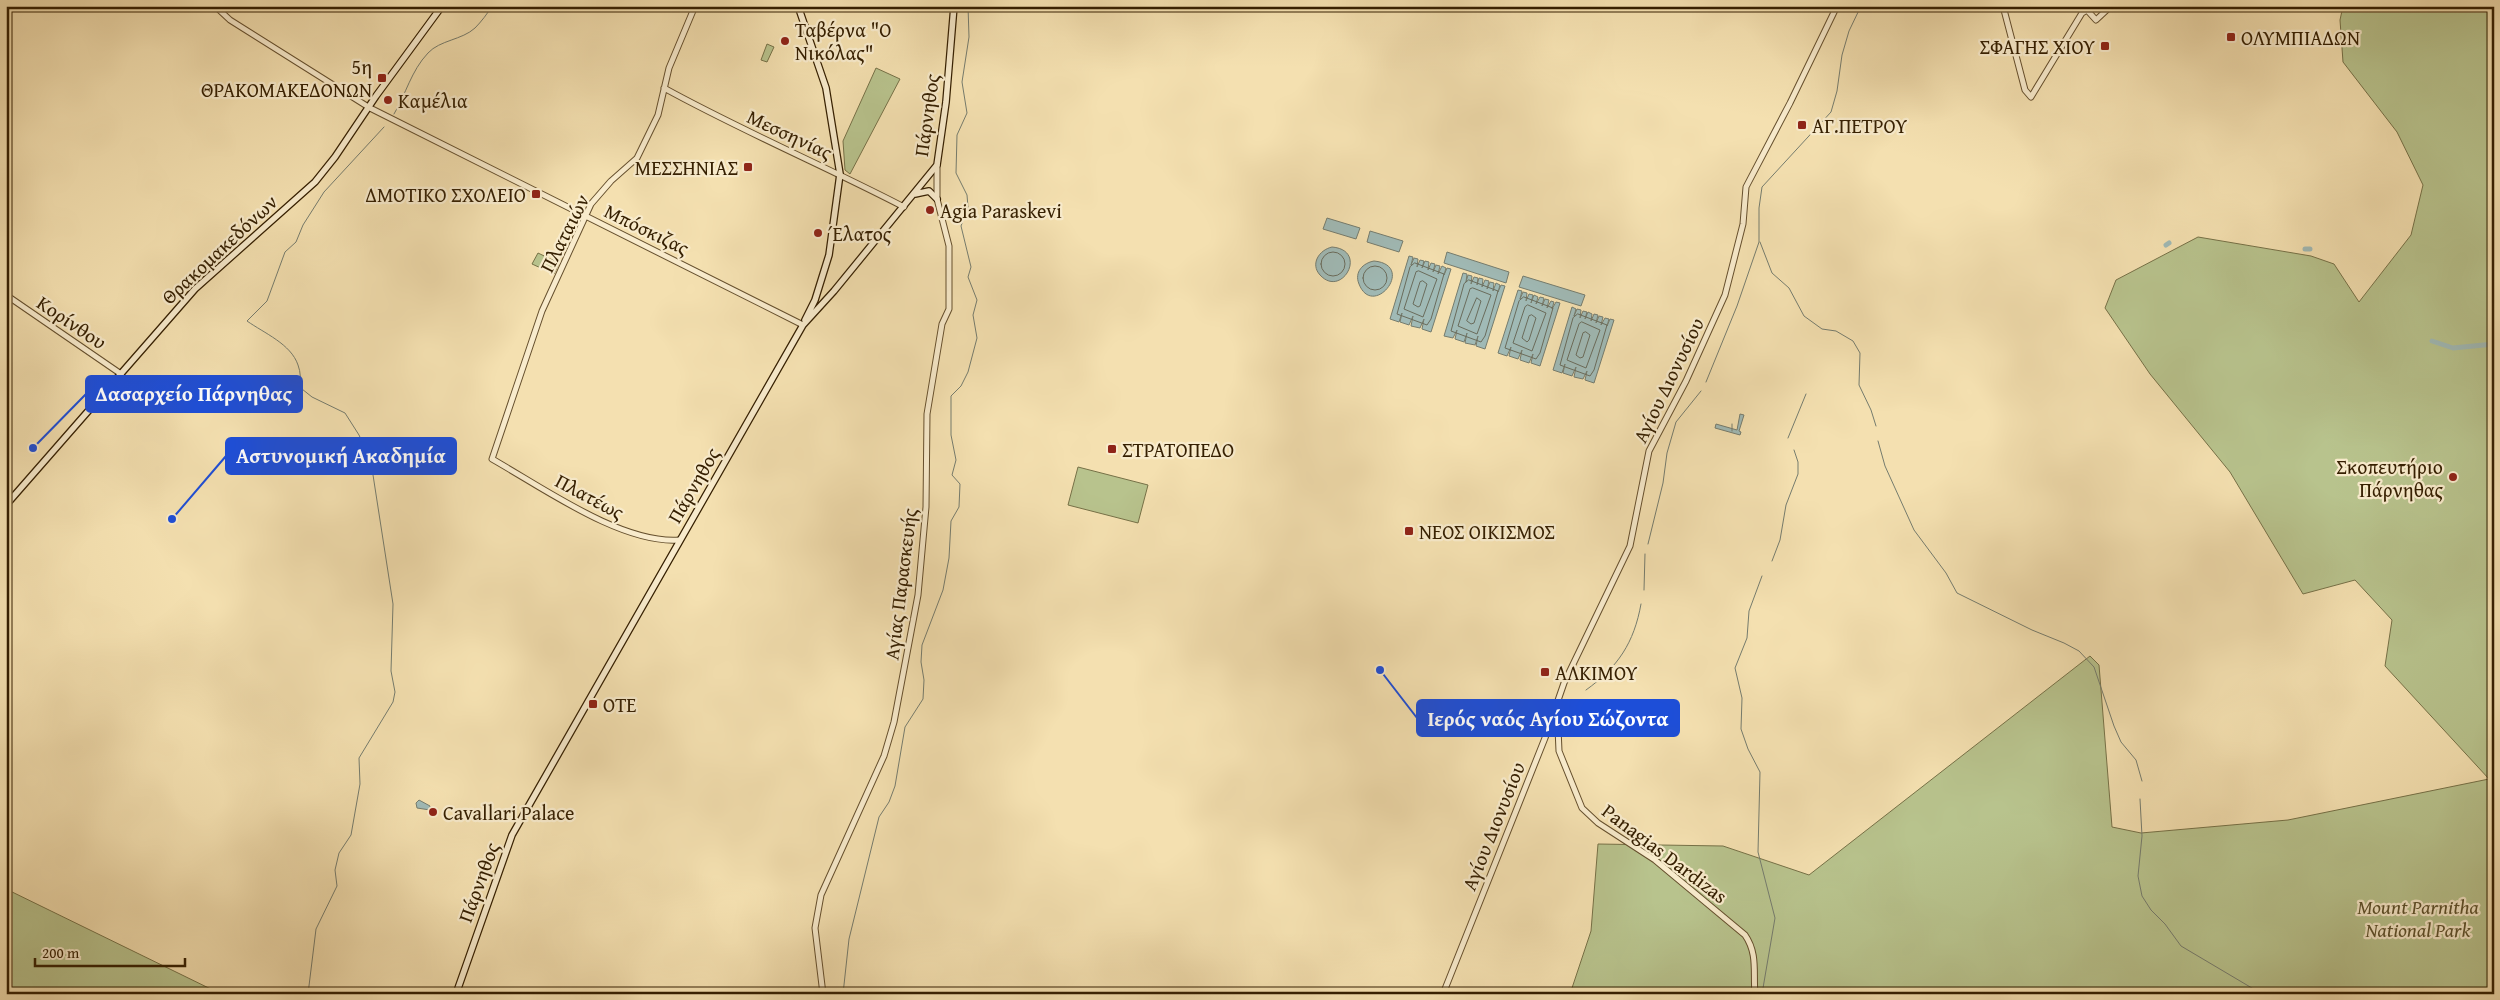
<svg xmlns="http://www.w3.org/2000/svg" width="2500" height="1000" font-family="'Gentium Book Plus',serif">
<style>
.green{fill:#b8c38d;stroke:#767147}
.water{fill:#a0bab6;stroke:#757c6e}
.lines{fill:none;stroke-linecap:round;stroke-linejoin:round}
.shore{stroke:#6a6c5c;stroke-width:1}
.stream{stroke:#757c6e;stroke-width:1}
.canal{stroke:#a0bab6;stroke-width:5}
.tertiary-casing{stroke:#654f2d;stroke-width:7}
.secondary-casing{stroke:#351f01;stroke-width:8}
.tertiary{stroke:#f8ebcc;stroke-width:5}
.secondary{stroke:#f8ebcc;stroke-width:5.5}
.poi-dot{fill:#8f2418;stroke:#f8ebcc;stroke-width:2}
.labels{text-anchor:middle;dominant-baseline:central;stroke-width:4.5;stroke-linejoin:round;paint-order:stroke}
.poi-label{font-size:20px;fill:#351f01;stroke:#f8ebcc;text-anchor:start}
.street-label{font-size:20px;fill:#351f01;stroke:#f8ebcc}
.park-label{font-size:20px;font-style:italic;fill:#5c502b;stroke:#f8ebcc}
.leader{fill:none;stroke:#1d4ed8;stroke-width:2}
.callout-dot{fill:#1d4ed8;stroke:#f8ebcc;stroke-width:2}
.callout{fill:#1d4ed8;stroke:#1d4ed8;stroke-width:2}
.callout-label{font-size:21px;text-anchor:middle;font-weight:bold;fill:#fff}
</style>
<rect width="100%" height="100%" fill="#f4e0b0"/>
<filter id="stains"><feTurbulence type="fractalNoise" baseFrequency=".004" numOctaves="4"/><feColorMatrix values="0 0 0 0 .2 0 0 0 0 .09 0 0 0 0 .02 0 0 0 .5 -.17"/></filter>
<radialGradient id="worn" r=".72"><stop offset=".6" stop-color="#630" stop-opacity="0"/><stop offset="1" stop-color="#630" stop-opacity=".3"/></radialGradient>
<path class="green" d="M2343 6H2494V994H1570L1591 931 1598 844 1723 846 1809 875 2090 656 2099 665 2112 827 2141 833 2288 820 2489 779 2385 666 2392 620 2355 580 2303 594 2230 472 2150 374 2105 308 2116 280 2198 237 2311 256 2334 264 2359 302 2411 235 2423 185 2397 132 2343 62 2340 20Z
M767 44 774 47 767 62 761 60Z
M876 68 900 79 850 174 845 170 843 141Z
M538 253 559 263 554 274 532 264Z
M1078 467 1148 485 1138 523 1068 505Z
M6 889 221 994H6Z"/>
<path class="water" d="M1327 218 1360 228 1356 239 1323 229Z
M1370 231 1403 241 1399 252 1367 242Z
M1332 247C1369 250 1342 299 1320 275 1310 264 1319 250 1332 247Z
M1447 252 1509 272 1506 283 1444 263Z
M1409 256 1413 257 1411 265 1414 258 1418 259 1417 267 1420 260 1424 261 1422 268 1425 261 1429 262 1428 270 1431 263 1435 264 1433 272 1436 265 1440 266 1438 274 1442 266 1446 268 1444 275 1447 268 1451 269 1431 332 1422 329 1424 319 1420 328 1411 326 1413 316 1409 325 1400 322 1402 313 1399 322 1390 319Z
M1374 261C1417 265 1373 320 1359 284 1354 272 1363 263 1374 261Z
M1463 273 1467 274 1466 282 1468 275 1472 276 1471 284 1474 277 1478 278 1477 285 1479 278 1483 279 1482 287 1485 280 1489 281 1487 289 1490 282 1494 283 1493 291 1496 283 1500 285 1498 292 1501 285 1505 286 1485 349 1476 346 1478 336 1475 345 1465 343 1467 333 1464 342 1455 339 1457 330 1453 338 1444 336Z
M1523 276 1585 295 1581 306 1519 287Z
M1518 290 1522 291 1520 299 1523 292 1527 293 1526 301 1529 294 1533 295 1531 303 1534 295 1538 297 1536 304 1540 297 1544 298 1542 306 1545 299 1549 300 1547 308 1551 301 1554 302 1552 309 1556 302 1560 303 1540 366 1531 363 1533 354 1529 363 1520 360 1522 350 1518 359 1509 356 1511 347 1507 356 1498 353Z
M1572 307 1576 309 1574 316 1577 309 1581 310 1580 318 1583 311 1587 312 1585 319 1588 312 1592 314 1591 321 1594 314 1598 315 1596 323 1599 316 1603 317 1601 325 1605 318 1609 319 1607 326 1610 319 1614 320 1594 383 1585 380 1587 371 1583 379 1574 377 1576 367 1572 376 1563 373 1565 364 1562 373 1553 370Z
M1740 414 1744 415 1739 431 1741 432 1740 435 1715 428 1716 424 1737 430Z
M419 800 430 806V810L417 808 416 803Z"/>
<g class="lines">
<path class="shore" d="M1321 264a12 12 0 1 1 24 0a12 12 0 1 1-24 0Z
M1415 263 1444 274 1431 319 1427 325 1397 314 1410 267Z
M1363 278a12 12 0 1 1 24 0a12 12 0 1 1-24 0Z
M1419 271 1437 279 1423 317 1404 309 1416 272Z
M1469 280 1498 291 1485 336 1481 342 1451 331 1464 284Z
M1423 281 1427 284 1420 306 1418 307 1413 304 1420 282Z
M1473 288 1491 295 1477 334 1458 326 1470 289Z
M1524 297 1553 308 1540 353 1536 359 1505 348 1519 301Z
M1477 298 1481 301 1474 323 1471 324 1467 321Z
M1528 305 1546 313 1532 351 1513 343 1525 307Z
M1578 314 1607 325 1594 370 1590 376 1560 365 1573 318Z
M1532 315 1536 318 1529 340 1527 342 1522 338 1529 316Z
M1582 322 1600 330 1586 368 1567 360 1579 324Z
M1586 332 1590 335 1583 357 1580 358 1576 355 1583 333Z"/>
<path class="stream" d="M394 114C406 94 411 71 428 53 440 40 462 40 475 28 481 22 488 13 492 6
M1760 242 1772 273 1789 288 1804 316 1822 329 1836 331 1853 341 1860 353 1859 385 1871 410 1876 426
M1706 382 1737 306 1759 242V208L1762 187 1831 112 1837 91 1842 55 1849 31 1861 6
M1732 424V431
M1788 438 1806 394
M1878 441 1885 466 1914 530 1946 573 1957 593 2032 630 2064 643 2079 651 2094 667 2114 726 2121 742 2136 760 2142 781
M1648 544 1663 483 1667 453 1676 422 1701 391
M1772 561 1780 540 1786 505 1798 474V462L1794 450
M1762 576 1749 611 1747 638 1735 668 1742 698 1741 729 1748 749 1760 772 1758 852 1775 918 1762 994
M1644 590 1645 554
M1586 690C1618 667 1634 643 1641 604
M2140 799 2142 836 2138 876 2142 896 2151 910 2165 924 2181 946 2262 994
M308 994 316 929 337 886 335 870 339 853 351 835 360 784 359 758 393 702 395 692 391 671 393 604 371 462 359 435 345 413 312 397 302 389C300 381 301 372 298 365 291 344 264 333 247 321L267 301 285 252 296 242 303 225 324 192 384 127
M843 994 849 939 879 817 889 802 895 786 905 727 923 699 924 680 921 662 922 645 943 590 949 558 951 521 959 507 960 484 952 475 956 460 951 435V396L961 386 968 372 977 338 973 315 977 300 968 277 971 267 961 226 968 207 967 195 956 173 957 135 967 113 962 82 969 37 968 6"/>
<path class="canal" d="M2166 245 2169 243
M2305 249H2310
M2432 341 2453 348 2494 344"/>
<defs>
<path id="tertiary" d="M215 6 230 20 370 108 803 325
M2003 6 2025 90 2031 97 2082 13 2087 10 2096 20 2111 6
M664 88C742 131 825 166 904 207
M6 295 121 374
M679 540C621 544 542 487 492 459L542 311 591 204 611 181 637 158 658 115 669 68 695 6
M1557 705 1559 751 1582 808 1598 823 1655 860 1745 935C1758 954 1753 972 1755 994
M823 994 815 928 821 895 884 756 894 722 918 595 926 507 927 414 942 324 949 309V246L937 199V165
M1443 994 1545 738 1564 683 1630 546 1649 451 1686 381 1725 295 1743 224 1746 187 1790 103 1837 6"/>
<path id="secondary" d="M798 6 826 88 840 174 829 255 815 300 805 320
M915 194 929 191 937 199
M6 505 195 289 315 182 335 157 376 96 442 6
M456 994 512 835 803 325 834 291 937 165 946 102 954 6"/>
</defs>
<use href="#tertiary" class="tertiary-casing"/>
<use href="#secondary" class="secondary-casing"/>
<use href="#tertiary" class="tertiary"/>
<use href="#secondary" class="secondary"/>
</g>
<g class="poi-dot">
<rect x="2226" y="32" width="10" height="10" rx="2.5"/>
<circle cx="785" cy="41" r="5"/>
<rect x="2100" y="41" width="10" height="10" rx="2.5"/>
<rect x="377" y="73" width="10" height="10" rx="2.5"/>
<circle cx="388" cy="100" r="5"/>
<rect x="1797" y="120" width="10" height="10" rx="2.5"/>
<rect x="743" y="162" width="10" height="10" rx="2.5"/>
<rect x="531" y="189" width="10" height="10" rx="2.5"/>
<circle cx="930" cy="210" r="5"/>
<circle cx="818" cy="233" r="5"/>
<rect x="1107" y="444" width="10" height="10" rx="2.5"/>
<circle cx="2453" cy="477" r="5"/>
<rect x="1404" y="526" width="10" height="10" rx="2.5"/>
<rect x="1540" y="667" width="10" height="10" rx="2.5"/>
<rect x="588" y="699" width="10" height="10" rx="2.5"/>
<circle cx="433" cy="812" r="5"/>
</g>
<g class="labels">
<g class="poi-label">
<text x="795" y="29">Ταβέρνα "Ο<tspan x="795" dy="23">Νικόλας"</tspan></text>
<text x="2241" y="37">ΟΛΥΜΠΙΑΔΩΝ</text>
<text x="2095" y="46" text-anchor="end">ΣΦΑΓΗΣ ΧΙΟΥ</text>
<text x="372" y="66" text-anchor="end">5η<tspan x="372" dy="23">ΘΡΑΚΟΜΑΚΕΔΟΝΩΝ</tspan></text>
<text x="398" y="100">Καμέλια</text>
<text x="1812" y="125">ΑΓ.ΠΕΤΡΟΥ</text>
<text x="738" y="167" text-anchor="end">ΜΕΣΣΗΝΙΑΣ</text>
<text x="526" y="194" text-anchor="end">ΔΜΟΤΙΚΟ ΣΧΟΛΕΙΟ</text>
<text x="940" y="210">Agia Paraskevi</text>
<text x="828" y="233">Έλατος</text>
<text x="1122" y="449">ΣΤΡΑΤΟΠΕΔΟ</text>
<text x="2443" y="466" text-anchor="end">Σκοπευτήριο<tspan x="2443" dy="23">Πάρνηθας</tspan></text>
<text x="1419" y="531">ΝΕΟΣ ΟΙΚΙΣΜΟΣ</text>
<text x="1555" y="672">ΑΛΚΙΜΟΥ</text>
<text x="603" y="704">ΟΤΕ</text>
<text x="443" y="812">Cavallari Palace</text>
</g>
<g class="street-label">
<text transform="translate(926 115) rotate(-82)">Πάρνηθος</text>
<text transform="translate(790 134) rotate(25)">Μεσσηνίας</text>
<text transform="translate(647 229) rotate(26)">Μπόσκιζας</text>
<text transform="translate(564 233) rotate(-63)">Πλαταιών</text>
<text transform="translate(219 249) rotate(-43)">Θρακομακεδόνων</text>
<text transform="translate(72 322) rotate(34)">Κορίνθου</text>
<text transform="translate(1668 380) rotate(-64)">Αγίου Διονυσίου</text>
<text transform="translate(693 485) rotate(-60)">Πάρνηθος</text>
<text transform="translate(590 496) rotate(28)">Πλατέως</text>
<text transform="translate(900 584) rotate(-83)">Αγίας Παρασκευής</text>
<text transform="translate(1493 826) rotate(-68)">Αγίου Διονυσίου</text>
<text transform="translate(1665 853) rotate(37)">Panagias Dardizas</text>
<text transform="translate(478 882) rotate(-70)">Πάρνηθος</text>
</g>
<g class="park-label">
<text x="2418" y="906">Mount Parnitha<tspan x="2418" dy="23">National Park</tspan></text>
</g>
</g>
<path class="leader" d="M33 448L86 394M172 519L226 456M1380 670L1417 718"/>
<g class="callout-dot">
<circle cx="33" cy="448" r="5"/>
<circle cx="172" cy="519" r="5"/>
<circle cx="1380" cy="670" r="5"/>
</g>
<g class="callout">
<rect x="86" y="376" width="216" height="36" rx="5"/>
<rect x="226" y="438" width="230" height="36" rx="5"/>
<rect x="1417" y="700" width="262" height="36" rx="5"/>
</g>
<g class="callout-label">
<text x="194" y="401">Δασαρχείο Πάρνηθας</text>
<text x="341" y="463">Αστυνομική Ακαδημία</text>
<text x="1548" y="726">Ιερός ναός Αγίου Σώζοντα</text>
</g>
<rect width="2500" height="1000" fill="none" stroke="#f4e0b0" stroke-width="25"/>
<rect x="8" y="8" width="2485" height="985" fill="none" stroke="#351f01" stroke-width="2.5"/>
<rect x="12" y="12" width="2475" height="975" fill="none" stroke="#351f01"/>
<path d="M35 958v8h150v-8" fill="none" stroke="#351f01" stroke-width="2.5"/>
<text x="42" y="958" font-size="15" fill="#351f01" stroke="#f8ebcc" stroke-width="4" paint-order="stroke">200 m</text>
<rect width="100%" height="100%" filter="url(#stains)"/>
<rect width="100%" height="100%" fill="url(#worn)"/>
</svg>
